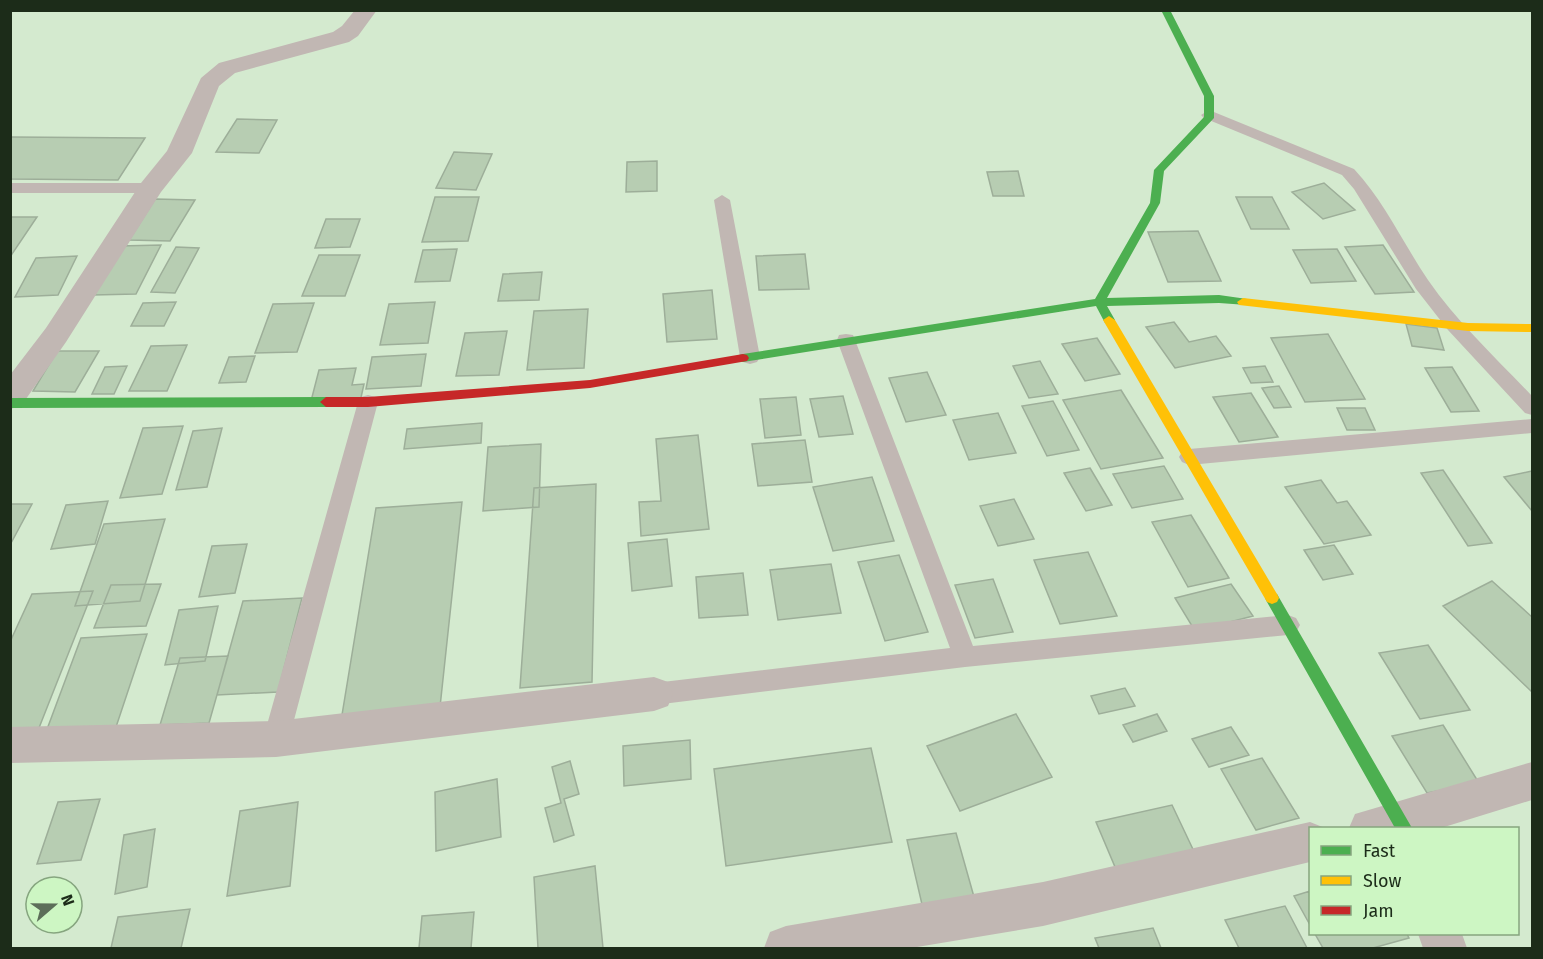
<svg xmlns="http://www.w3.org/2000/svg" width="1543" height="959" font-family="'Fira Sans',sans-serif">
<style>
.building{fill:#b7cdb2;stroke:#9dae99;stroke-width:1.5}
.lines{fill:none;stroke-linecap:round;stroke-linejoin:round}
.lane{fill:#c1b7b3;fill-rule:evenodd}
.street{fill:#c1b7b3;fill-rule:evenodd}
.fast{fill:#4caf50;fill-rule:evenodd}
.slow{fill:#ffc107;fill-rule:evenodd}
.jam{fill:#c62828;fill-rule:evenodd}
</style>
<rect width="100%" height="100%" fill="#d4eacf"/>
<path class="building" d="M237 119 277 120 259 153 216 152Z
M10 137H11L145 138 118 180 10 179Z
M454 152 492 154 476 190 436 188Z
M657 161V191L626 192 627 162Z
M1018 171 1024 196H993L987 172Z
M1324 183 1355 210 1323 219 1292 192Z
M435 197H479L468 241 422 242Z
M1236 197H1272L1289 229H1251Z
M155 199 195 200 170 241 129 240Z
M10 217H37L10 257Z
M326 219H360L350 247 315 248Z
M1198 231 1221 281 1168 282 1148 232Z
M161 245 136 294 93 295 119 246Z
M1383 245 1414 292 1375 294 1345 247Z
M176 247 199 248 175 293 151 292Z
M457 249 450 281 415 282 423 250Z
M1337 249 1356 281 1311 283 1293 250Z
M805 254 809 289 759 290 756 256Z
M319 255H360L345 296H302Z
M77 256 58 295 15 297 36 258Z
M542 272 539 300 498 301 503 274Z
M712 290 717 339 667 342 663 294Z
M176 302 164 326H131L143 303Z
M435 302 428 343 380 345 389 304Z
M314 303 297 352 255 353 273 304Z
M588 309 584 368 527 370 534 311Z
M1174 322 1189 342 1216 336 1231 356 1175 368 1146 327Z
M1406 324 1437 328 1444 350 1412 346Z
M507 331 499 375 456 376 465 333Z
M1328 334 1365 399 1305 402 1271 338Z
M1097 338 1120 374 1085 381 1062 344Z
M187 345 167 391H129L151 346Z
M57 351H99L75 392 33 391Z
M426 354 421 386 366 389 372 357Z
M255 356 246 382 219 383 229 357Z
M1040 361 1058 394 1029 398 1013 366Z
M127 366 114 394H92L105 367Z
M1265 366 1273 382 1251 383 1243 368Z
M1452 367 1479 411 1451 412 1425 368Z
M356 368 352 385 364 384 360 402 310 405 319 370Z
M927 372 946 415 906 422 889 378Z
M1279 386 1291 407 1274 408 1262 388Z
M1121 390 1163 458 1101 469 1063 400Z
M1251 393 1278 437 1239 442 1213 397Z
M843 396 853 434 819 437 810 399Z
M796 397 801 435 765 438 760 399Z
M1053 401 1079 450 1047 456 1022 406Z
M1337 408H1365L1375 430H1347Z
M998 413 1016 453 969 460 953 420Z
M482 423 481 443 404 449 407 429Z
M183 426 162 494 120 498 143 428Z
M222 428 207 487 176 490 193 431Z
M698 435 709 529 641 536 639 502 661 501 656 439Z
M805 440 812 482 758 486 752 444Z
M541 444 539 507 483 511 488 447Z
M1164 466 1183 499 1132 508 1113 474Z
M1090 468 1112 505 1086 511 1064 473Z
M1443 470 1492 543 1468 546 1421 473Z
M1532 471V511L1504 477Z
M872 477 894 541 833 551 813 487Z
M1321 480 1337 503 1347 501 1371 535 1324 544 1285 487Z
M596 484 592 682 520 688 534 488Z
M1014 499 1034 539 998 546 980 506Z
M108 501 95 544 51 549 66 505Z
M462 502 440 707 342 715 376 508Z
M10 504H32L10 545Z
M1191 515 1229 578 1188 587 1152 522Z
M165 519 140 601 75 606 104 524Z
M667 539 672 586 632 591 628 543Z
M247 544 235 593 199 597 212 546Z
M1334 545 1353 574 1323 580 1304 550Z
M1088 552 1117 616 1060 624 1034 560Z
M899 555 928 632 885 641 858 562Z
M831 564 841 613 778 620 770 570Z
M743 573 748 615 699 618 696 577Z
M993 579 1013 632 975 638 955 585Z
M1492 581 1532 617V692L1443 606Z
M161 584 146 626 94 628 111 585Z
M1231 584 1253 616 1195 631 1175 598Z
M93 591 35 738 10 739V642L32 594Z
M302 598 278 692 217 695 243 601Z
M218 606 205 661 165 665 179 610Z
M147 634 116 727 46 732 81 638Z
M1428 645 1470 710 1420 719 1379 653Z
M228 656 209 723 160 725 180 658Z
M1125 688 1135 706 1099 714 1091 696Z
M1016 714 1052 777 960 811 927 746Z
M1157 714 1167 731 1133 742 1123 725Z
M1443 725 1479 783 1427 793 1392 736Z
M1231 727 1249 755 1209 767 1192 739Z
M690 740 691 779 624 786 623 746Z
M871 748 892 842 726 866 714 769Z
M1262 758 1299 818 1256 830 1221 769Z
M570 761 579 794 564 799 574 835 554 842 545 808 561 803 552 767Z
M497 779 501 837 436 851 435 792Z
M100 799 81 860 37 864 58 802Z
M298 802 290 886 227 896 240 811Z
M1172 805 1199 862 1121 881 1096 822Z
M155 829 147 887 115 894 124 835Z
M956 833 976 904 924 913 907 840Z
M595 866 603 948H538L534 877Z
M1310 891V925L1294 896Z
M1285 906 1307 948H1239L1225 920Z
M190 909 181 948H111L118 917Z
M474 912 471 948H419L422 916Z
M1153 928 1161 948H1099L1095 938Z
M1315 934H1407L1409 938 1373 948H1323Z"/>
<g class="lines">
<path class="lane" d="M1209 110 1354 169C1384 201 1403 243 1428 280 1457 322 1497 359 1532 396V415L1525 413 1448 330 1416 289 1354 189 1342 175 1204 118 1201 115Z
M10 183H150L158 188 150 193H10Z
M722 195 730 200 760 357 757 362 750 364 743 362 740 357 714 200Z
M846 334 853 335 855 340 973 646 1288 615 1296 618 1300 625 1296 632 1288 635 965 667 654 705 645 702 642 694 645 686 654 683 950 648 837 340 839 335Z
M368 395 375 397 378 402 289 739 285 747 276 750 267 747 263 739 358 402 361 397Z
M1532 419V433L1189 465 1182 462 1179 457 1182 452 1189 449Z"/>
<path class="street" d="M355 10H377L358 36 349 42 235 73 219 86 192 153 161 192 66 342 21 406 10 409V375L46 328 141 183 167 151 201 78 219 63 333 32 342 26Z
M654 677 668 682 673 694 668 706 654 711 276 757 10 763V727L276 721Z
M1532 762V800L1441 828H1349L1355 814Z
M1310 822 1325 828H1310V862L1043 926 911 948H764L770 932 786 926 1043 882Z
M1418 934H1462L1467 948H1423Z"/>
<path class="fast" d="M1161 10H1170L1214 96V118L1164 171 1160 203 1107 298 1219 295 1247 299 1249 302 1247 305 1219 303 1107 306 1115 320 1109 324 1105 323 1096 306 743 362 739 361 737 358 739 355 743 354 1095 299 1150 203 1154 170 1204 117V96Z
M326 397 332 402 326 407 10 408V398Z
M1272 592 1277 594 1412 828H1395L1267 602 1265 598 1267 594Z"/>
<path class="slow" d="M1243 298 1468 323 1532 324V332L1468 331 1239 305 1237 302Z
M1109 316 1115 320 1277 594 1279 598 1277 602 1272 604 1267 602 1103 320Z"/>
<path class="jam" d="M743 354 747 355 749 358 747 361 590 388 368 407H326L320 402 326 397H368L590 380Z"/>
</g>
<rect width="1543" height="959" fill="none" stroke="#1c2c19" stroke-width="24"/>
<rect x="1309" y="827" width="210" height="108" fill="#cdf6c3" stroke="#86a57f" stroke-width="1.5"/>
<rect x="1321" y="846" width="30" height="9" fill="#4caf50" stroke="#86a57f" stroke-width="1.5"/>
<text x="1363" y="857" font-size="18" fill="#1c2c19">Fast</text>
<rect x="1321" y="876" width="30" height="9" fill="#ffc107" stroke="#86a57f" stroke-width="1.5"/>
<text x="1363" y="887" font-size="18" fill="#1c2c19">Slow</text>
<rect x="1321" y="906" width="30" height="9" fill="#c62828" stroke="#86a57f" stroke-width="1.5"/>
<text x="1363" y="917" font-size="18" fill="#1c2c19">Jam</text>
<g transform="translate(54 905) rotate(70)"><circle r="28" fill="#cdf6c3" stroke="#86a57f" stroke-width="1.5"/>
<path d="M0-4.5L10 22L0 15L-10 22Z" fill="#5c6e59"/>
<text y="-9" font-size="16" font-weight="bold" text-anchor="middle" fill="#1c2c19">N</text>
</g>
</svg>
